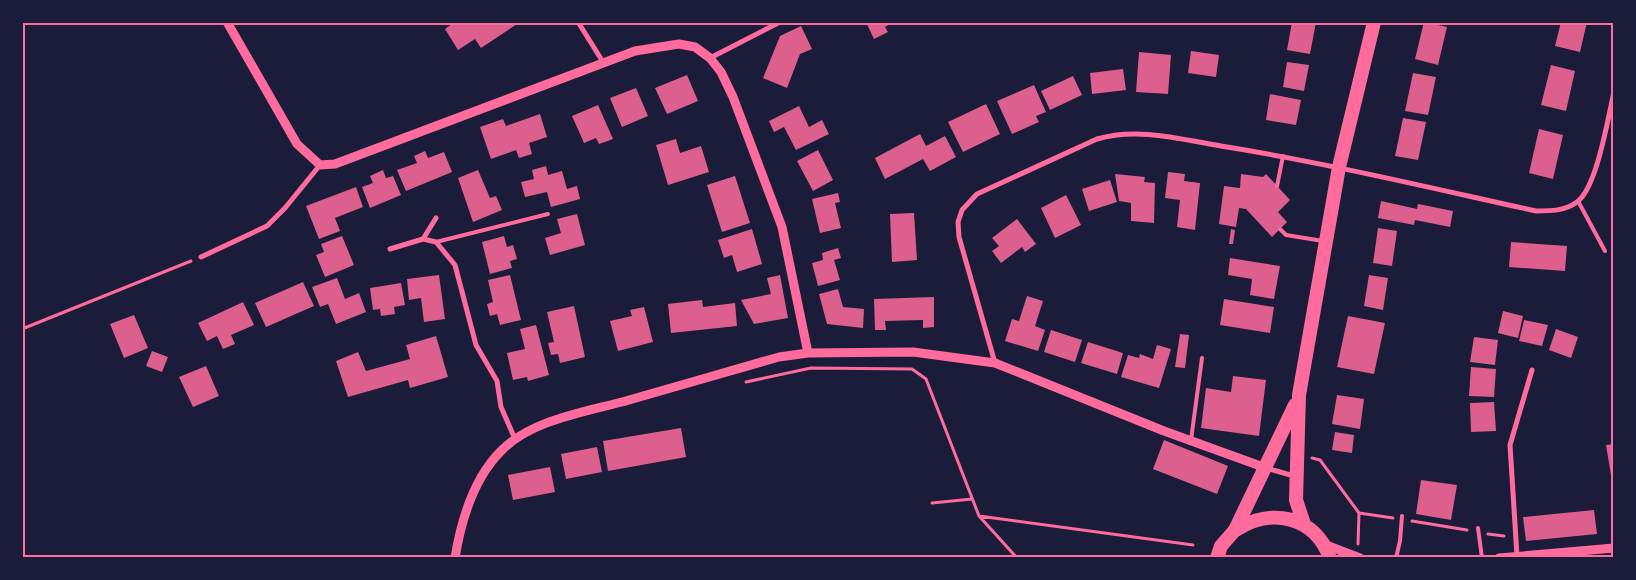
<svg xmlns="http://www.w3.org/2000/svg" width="1636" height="580" font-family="'Fira Sans Condensed',sans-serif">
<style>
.building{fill:#dd5f8e}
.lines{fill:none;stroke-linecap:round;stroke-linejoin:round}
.path{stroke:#ff6b9d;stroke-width:3}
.service{stroke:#ff6b9d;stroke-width:4}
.minor{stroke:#ff6b9d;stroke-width:5}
.tertiary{stroke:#ff6b9d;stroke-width:9}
.trunk{stroke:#ff6b9d;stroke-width:14}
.neatline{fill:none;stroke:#ff6b9d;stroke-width:2}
</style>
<rect width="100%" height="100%" fill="#1b1b3a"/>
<path class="building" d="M455 22H520L481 48 475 39 458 50 445 29Z
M866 22H893L885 27 888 32 874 39Z
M1292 22H1316L1310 54 1287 50Z
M1424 22 1447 27 1438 65 1415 59Z
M1561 22H1587L1580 52 1555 46Z
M801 26 812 49 800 54 787 88 763 78 780 36Z
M1191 51 1219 55 1216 77 1188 73Z
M1139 52 1171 55 1168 94 1136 92Z
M1287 62 1309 65 1304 91 1283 87Z
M1551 65 1575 71 1566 111 1541 105Z
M1123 69 1126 90 1092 94 1090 73Z
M1413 73 1436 77 1428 115 1405 111Z
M687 75 698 101 667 114 655 88Z
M1073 76 1082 95 1050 110 1041 91Z
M1034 85 1046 112 1036 116 1039 122 1012 134 997 101Z
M636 88 648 116 622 127 610 98Z
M1270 94 1301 100 1296 125 1266 120Z
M986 104 1000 134 963 152 948 122Z
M598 105 613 139 599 144 596 138 584 143 572 116Z
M799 106 809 127 822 120 829 134 796 150 784 127 774 132 769 121Z
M540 114 547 137 529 143 532 154 519 158 516 150 491 159 480 127 503 119 506 126Z
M1403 118 1426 122 1418 160 1395 156Z
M1539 129 1563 135 1553 179 1529 173Z
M920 134 926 146 945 136 956 157 930 171 923 159 885 179 875 158Z
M676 139 680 153 701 146 709 172 668 185 656 145Z
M818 150 833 180 813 191 797 161Z
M425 151 428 158 444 152 452 172 406 191 397 170 417 163 414 156Z
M546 166 548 175 562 171 567 189 577 186 580 199 551 207 547 192 525 197 521 182 534 179 532 170Z
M383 170 386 178 393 176 401 195 370 208 362 187 373 183 370 176Z
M478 170 490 198 496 196 502 210 473 222 458 178Z
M1168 172 1185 174 1184 181 1200 183 1195 230 1177 227 1180 200 1165 198Z
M1115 174 1145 177 1144 182 1155 183 1154 223 1131 221V203L1119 201Z
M1241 174 1263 177 1266 174 1290 200 1278 212 1287 222 1272 237 1246 209 1239 208 1236 227 1219 224 1224 186 1240 188Z
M735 176 750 223 722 232 707 185Z
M1110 180 1117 202 1089 211 1082 189Z
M356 187 363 207 335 218 340 231 319 239 306 206Z
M838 193 840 202 835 203 841 228 820 233 812 199Z
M1066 195 1081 225 1055 238 1041 208Z
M1381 201 1417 209 1418 204 1453 211 1450 227 1415 220 1414 225 1378 218Z
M914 213 917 260 892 262 890 214Z
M577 214 585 245 550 255 545 238 561 233 557 219Z
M1017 219 1036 244 1025 252 1022 247 1001 263 992 251 999 246 992 238Z
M1378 228 1397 231 1392 266 1373 263Z
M752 229 762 264 737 272 732 255 724 258 718 240Z
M1231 229 1235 230 1233 244H1229Z
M342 236 354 265 325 277 316 255 324 252 321 244Z
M504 236 507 247 513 245 517 259 510 261 512 268 490 274 482 242Z
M1511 242 1567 246 1565 271 1509 267Z
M838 248 841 258 834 260 840 280 818 286 812 263 823 260 822 253Z
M1230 258 1280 266 1274 299 1250 295 1252 279 1228 275Z
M439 275 445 319 424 322 421 298 409 300 407 279Z
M510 275 521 320 500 325 497 314 490 316 487 304 493 302 488 280Z
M780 275 788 318 754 324 741 300 771 294 767 278Z
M1369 275 1388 278 1383 310 1364 306Z
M337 278 345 299 359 293 366 312 336 324 328 304 320 307 312 287Z
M303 282 314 306 266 327 255 303Z
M401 283 405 305 394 307 395 314 381 316 380 309 373 310 370 288Z
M838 289 843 307 864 309 863 328 827 324 819 294Z
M1027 296 1043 301 1035 326 1045 330 1038 351 1005 341 1012 319 1019 321Z
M934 297V327L923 328V320L885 321 886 330H875L874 299Z
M1224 299 1274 307 1270 333 1220 325Z
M702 300 703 307 735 303 737 326 671 333 668 304Z
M243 302 254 325 231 335 235 344 223 349 217 336 207 341 198 323Z
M574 306 585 357 560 363 558 354 551 355 548 343 554 342 547 312Z
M644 307 653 342 618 351 610 321 632 316 630 310Z
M1503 311 1523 316 1518 338 1498 333Z
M134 315 148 348 124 358 110 324Z
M1348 316 1385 323 1374 374 1337 367Z
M1524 320 1548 325 1542 346 1519 341Z
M536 325 549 375 528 381 527 377 513 380 507 353 525 349 520 329Z
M1556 329 1578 337 1571 358 1549 350Z
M1051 330 1082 340 1075 362 1044 352Z
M1180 334 1189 335 1185 368 1175 367Z
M436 336 448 377 410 388 408 380 348 397 336 361 358 352 366 371 410 359 406 345Z
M1474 337 1498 340 1495 365 1470 362Z
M1088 342 1123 353 1117 374 1081 363Z
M1157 345 1171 349 1159 388 1121 377 1128 355 1139 358 1140 354 1153 359Z
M152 351 168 357 162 372 146 366Z
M206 366 219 396 193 407 179 377Z
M1471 367 1496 369 1494 397 1469 396Z
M1233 376 1266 380 1259 436 1201 428 1206 388 1231 392Z
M1337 395 1364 399 1360 429 1332 424Z
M1494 402 1496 431 1471 432 1470 403Z
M681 428 686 457 608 471 603 441Z
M1335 432 1354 435 1352 453 1332 450Z
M1164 440 1228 466 1217 494 1153 469Z
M1614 444V481H1612L1606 445Z
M597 447 602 472 566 479 561 454Z
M550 467 555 492 513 500 508 475Z
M1421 480 1457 485 1451 520 1416 514Z
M1594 510 1597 534 1526 541 1523 517Z"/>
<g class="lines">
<path class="path" d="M22 329 191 261
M746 382 811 368 912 369 926 379 979 516 1017 558
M1312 458 1320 460 1359 513 1358 544
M932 503 972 499
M1359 513 1393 518
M979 516 1193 545
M1412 521 1467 530
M1488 534 1504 536"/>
<path class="service" d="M1277 186 1283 156
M1578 201 1605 251
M1280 229 1286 235 1323 241
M436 242 548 214
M1191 440 1202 358
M1478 528 1482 558
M1396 558 1400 541 1402 516"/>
<path class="minor" d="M578 22 603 62
M710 58 780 22
M423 239 436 218
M390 249 423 239 436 242 455 265 476 345 497 381 501 407 515 439
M201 257 267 226 285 208 320 165
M995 363 959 237 958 222 962 210 977 194 1097 139C1137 127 1180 139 1221 146 1327 163 1431 188 1536 211 1551 211 1565 211 1577 202 1597 188 1608 117 1614 92
M1266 468 1294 476
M1517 556 1510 445 1532 370"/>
<path class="tertiary" d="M227 22 297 144 320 165 335 164 635 51 679 44 695 47 710 58 721 72 733 97 782 227 808 353
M1326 545 1360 558
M455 558C461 521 474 478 501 451 532 419 587 412 629 400 679 386 729 371 779 357L808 353 913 352 995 363 1164 431 1266 468
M1499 558 1614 548"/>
<path class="trunk" d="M1304 524 1296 500 1299 395 1339 167 1374 22
M1236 530C1271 507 1315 516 1330 558
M1217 558 1221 546 1235 530 1295 405"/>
</g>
<rect width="1636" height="580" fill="none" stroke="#1b1b3a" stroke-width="48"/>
<rect x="24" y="24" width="1588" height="532" class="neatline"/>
</svg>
